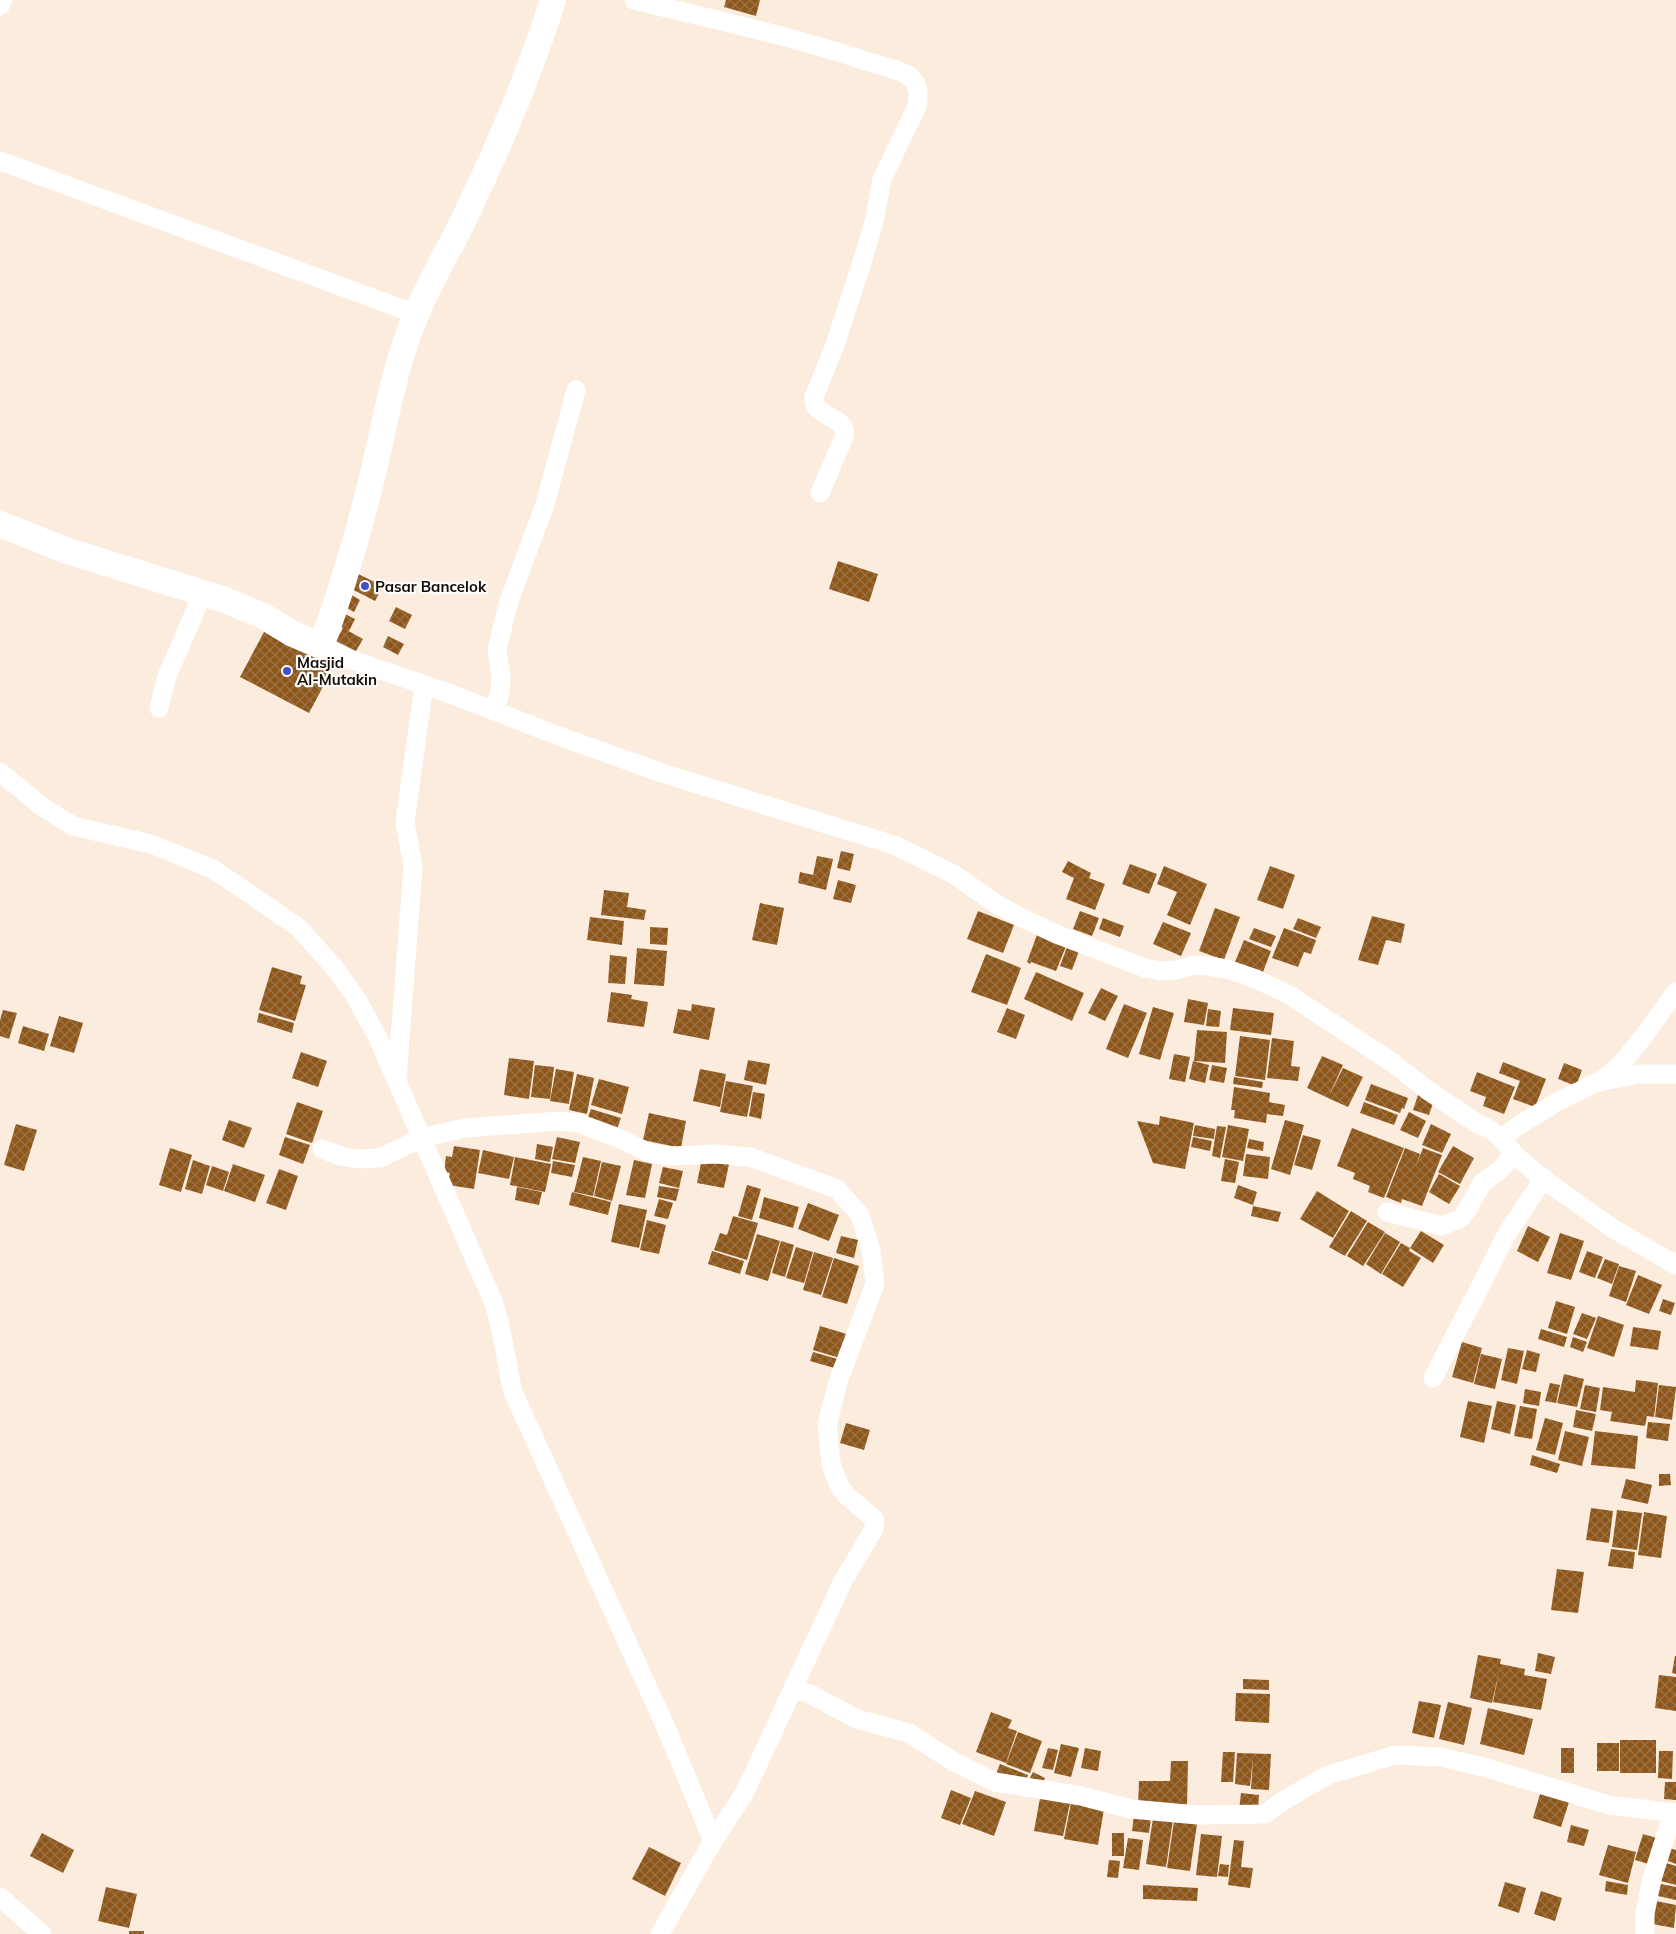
<svg xmlns="http://www.w3.org/2000/svg" width="1676" height="1934" font-family="Mulish,sans-serif">
<style>
.building{fill:url(#building-cross-hatch)}
.lines{fill:none;stroke-linecap:round;stroke-linejoin:round}
.street{stroke:#fff;stroke-width:19}
.secondary{stroke:#fff;stroke-width:26}
.poi-dot{fill:#4350c4;stroke:#fcfcfc;stroke-width:2}
.labels{text-anchor:middle;dominant-baseline:central;stroke-width:4.5;stroke-linejoin:round;paint-order:stroke}
.poi-label{font-size:15px;font-weight:bold;fill:#150c05;stroke:#fcfcfc;text-anchor:start}
</style>
<defs>
<pattern id="building-cross-hatch" width="8" height="8" patternUnits="userSpaceOnUse" patternTransform="scale(1.25)"><rect width="8" height="8" fill="#8e5619"/><path d="M0 0l8 8M0 8l8-8" fill="none" stroke="#9b7348"/></pattern>
</defs>
<rect width="100%" height="100%" fill="#fcecde"/>
<path class="building" d="M726 0H760L756 16 724 7Z
M838 561 878 574 869 602 829 589Z
M354 572 383 586 375 601 346 586Z
M350 594 360 600 354 612 343 606Z
M396 607 412 615 405 629 389 621Z
M341 612 355 619 349 631 335 624Z
M343 628 363 639 356 651 336 641Z
M265 630 334 666 309 713 240 677Z
M388 636 404 644 398 655 383 647Z
M841 851 854 854 850 871 837 868Z
M817 856 833 859 826 890 798 883 800 872 813 875Z
M1068 861 1091 873 1089 878 1105 884 1095 910 1066 899 1074 878 1062 872Z
M1130 864 1157 874 1149 894 1122 884Z
M1164 866 1207 884 1190 925 1167 915 1177 892 1157 884Z
M1270 866 1295 875 1283 909 1257 900Z
M838 880 856 885 851 903 833 899Z
M604 890 629 893 627 907 646 910 644 920 601 915Z
M760 903 784 908 777 945 752 940Z
M1215 908 1240 917 1224 960 1199 951Z
M978 911 1014 925 1003 953 967 939Z
M1080 911 1099 918 1092 936 1073 929Z
M1372 916 1405 924 1401 943 1386 940 1378 965 1358 960Z
M590 917 624 921 622 945 587 940Z
M1103 918 1124 926 1120 937 1099 929Z
M1298 918 1321 927 1316 938 1293 929Z
M1163 922 1191 933 1181 956 1153 944Z
M650 927 668 928 667 945 650 944Z
M1254 928 1276 936 1271 947 1249 939Z
M1284 928 1316 940 1311 954 1304 952 1298 967 1272 958Z
M1038 932 1067 944 1056 971 1031 962 1030 964 1027 962Z
M1244 940 1271 951 1263 972 1235 962Z
M1067 947 1079 951 1072 970 1060 966Z
M637 948 667 951 664 986 634 984Z
M986 954 1021 968 1007 1005 971 992Z
M610 955 627 957 625 984 608 983Z
M272 967 302 976 300 984 306 985 295 1021 259 1010Z
M1036 972 1084 993 1072 1021 1024 999Z
M1101 988 1118 996 1105 1021 1088 1013Z
M611 992 632 995 631 999 648 1002 644 1027 607 1022Z
M1188 999 1208 1003 1204 1025 1184 1022Z
M692 1004 715 1008 709 1040 673 1033 678 1009 691 1011Z
M1124 1004 1147 1013 1128 1058 1106 1049Z
M1153 1007 1174 1013 1160 1060 1139 1054Z
M1007 1008 1025 1015 1016 1039 997 1032Z
M1233 1008 1274 1013 1271 1035 1230 1030Z
M1208 1009 1221 1011 1219 1027 1206 1026Z
M3 1010 17 1013 9 1039 0 1036V1020Z
M259 1013 294 1023 292 1033 257 1022Z
M59 1016 83 1023 74 1053 50 1046Z
M23 1026 49 1034 44 1051 18 1043Z
M1197 1030 1227 1032 1225 1063 1194 1061Z
M1240 1036 1270 1040 1265 1080 1235 1076Z
M1272 1038 1294 1041 1291 1066 1300 1067 1298 1081 1267 1078Z
M301 1052 327 1061 318 1087 292 1078Z
M1174 1054 1190 1057 1185 1082 1169 1079Z
M1322 1056 1343 1065 1328 1098 1307 1088Z
M509 1058 534 1061 529 1099 504 1095Z
M748 1060 770 1064 766 1085 744 1080Z
M1193 1061 1209 1065 1205 1083 1189 1079Z
M1503 1062 1546 1079 1535 1107 1513 1099 1520 1081 1499 1073Z
M1564 1063 1582 1070 1576 1086 1558 1079Z
M535 1065 554 1067 550 1099 531 1097Z
M1212 1065 1227 1068 1224 1083 1209 1080Z
M1343 1068 1363 1077 1348 1107 1328 1098Z
M556 1069 574 1072 569 1104 550 1101Z
M700 1069 726 1074 720 1107 693 1101Z
M1477 1072 1515 1087 1504 1114 1483 1106 1486 1097 1470 1091Z
M577 1074 594 1078 587 1114 569 1110Z
M1234 1077 1263 1082 1262 1088 1233 1084Z
M599 1079 629 1087 622 1114 591 1105Z
M726 1081 753 1086 747 1117 720 1112Z
M1371 1084 1408 1098 1404 1109 1402 1108 1400 1113 1365 1100Z
M1234 1087 1270 1093 1269 1102 1285 1105 1283 1116 1267 1114 1266 1123 1234 1118 1235 1110H1231Z
M753 1092 765 1094 761 1119 749 1116Z
M1418 1095 1434 1100 1429 1115 1413 1110Z
M297 1102 323 1111 312 1143 286 1134Z
M1364 1102 1398 1115 1394 1125 1360 1113Z
M591 1109 621 1118 617 1129 587 1120Z
M1409 1112 1426 1121 1418 1138 1400 1130Z
M649 1113 686 1121 681 1148 643 1140Z
M1160 1116 1194 1123 1185 1169 1153 1163 1137 1121 1159 1125Z
M229 1120 252 1128 244 1148 222 1140Z
M1285 1120 1304 1125 1290 1175 1271 1169Z
M16 1124 37 1130 24 1171 4 1165Z
M1431 1124 1451 1134 1442 1153 1422 1145Z
M1195 1125 1215 1129 1214 1139 1193 1136Z
M1228 1125 1249 1129 1243 1161 1222 1157Z
M1217 1126 1226 1127 1220 1158 1212 1156Z
M1352 1128 1404 1148 1384 1198 1368 1192 1370 1186 1353 1179 1355 1173 1337 1166Z
M1303 1135 1321 1140 1312 1170 1294 1165Z
M285 1137 310 1145 303 1164 279 1155Z
M557 1137 580 1142 575 1163 552 1159Z
M1193 1137 1212 1141 1210 1151 1191 1147Z
M1249 1139 1264 1142 1263 1151 1247 1148Z
M537 1144 553 1147 550 1162 535 1159Z
M454 1146 480 1150 474 1189 448 1185 450 1173 444 1172 446 1156 452 1157Z
M1453 1146 1474 1158 1460 1184 1438 1172Z
M170 1148 192 1155 181 1192 159 1185Z
M1405 1148 1420 1154 1416 1166 1423 1148 1442 1155 1422 1206 1402 1199 1401 1203 1386 1197Z
M483 1150 514 1157 509 1179 478 1173Z
M1246 1154 1270 1157 1268 1179 1243 1176Z
M515 1157 551 1164 545 1192 510 1185Z
M583 1157 601 1161 593 1196 574 1192Z
M702 1158 729 1164 724 1188 697 1183Z
M1225 1159 1239 1162 1235 1183 1221 1181Z
M193 1160 210 1166 202 1194 185 1189Z
M634 1160 652 1164 645 1198 626 1195Z
M553 1161 575 1165 572 1177 551 1173Z
M602 1162 621 1166 612 1201 594 1196Z
M233 1164 265 1175 255 1202 224 1191Z
M212 1166 229 1172 223 1191 206 1185Z
M663 1167 683 1171 679 1188 659 1183Z
M279 1169 298 1176 286 1210 266 1203Z
M1439 1174 1460 1186 1449 1204 1429 1192Z
M747 1185 761 1189 752 1220 738 1216Z
M1238 1185 1257 1192 1253 1205 1234 1198Z
M659 1186 679 1189 676 1201 657 1197Z
M517 1187 542 1192 539 1205 515 1200Z
M1317 1191 1349 1211 1333 1238 1300 1219Z
M572 1192 611 1202 608 1215 569 1205Z
M764 1197 799 1207 793 1228 759 1218Z
M659 1199 673 1203 668 1219 654 1216Z
M808 1203 839 1215 829 1241 798 1229Z
M619 1204 647 1210 639 1248 611 1242Z
M1253 1206 1281 1212 1278 1222 1251 1216Z
M1351 1211 1367 1221 1345 1256 1329 1247Z
M733 1216 758 1223 747 1260 714 1250 720 1233 727 1235Z
M647 1220 666 1225 659 1254 640 1250Z
M1368 1222 1385 1232 1363 1266 1347 1256Z
M1528 1226 1550 1237 1538 1262 1517 1251Z
M1421 1231 1444 1245 1433 1263 1410 1248 1409 1251 1421 1258 1403 1287 1382 1274 1401 1243 1410 1248Z
M1385 1233 1400 1242 1381 1274 1366 1264Z
M1560 1233 1584 1241 1571 1280 1547 1273Z
M757 1234 780 1241 768 1281 745 1274Z
M841 1236 858 1240 854 1258 836 1253Z
M781 1241 794 1245 785 1277 772 1273Z
M796 1247 813 1252 804 1283 786 1278Z
M712 1251 744 1261 740 1274 708 1264Z
M1587 1251 1603 1257 1595 1278 1579 1272Z
M814 1252 833 1258 821 1295 803 1290Z
M834 1258 859 1266 847 1304 822 1297Z
M1605 1259 1619 1264 1612 1284 1597 1278Z
M1619 1266 1636 1271 1626 1302 1609 1296Z
M1638 1275 1662 1285 1649 1314 1626 1305Z
M1663 1299 1675 1303 1671 1315 1659 1311Z
M1556 1301 1575 1307 1567 1334 1548 1328Z
M1582 1313 1596 1318 1587 1339 1573 1334Z
M1598 1316 1624 1325 1614 1357 1587 1348Z
M820 1326 850 1335 843 1359 813 1350Z
M1633 1327 1661 1331 1658 1350 1630 1346Z
M1541 1329 1567 1337 1564 1347 1538 1339Z
M1573 1337 1587 1342 1583 1352 1570 1347Z
M1462 1342 1482 1348 1473 1383 1452 1377Z
M1508 1348 1524 1351 1517 1384 1501 1380Z
M1527 1350 1540 1354 1536 1372 1522 1369Z
M813 1352 841 1360 838 1369 810 1361Z
M1481 1354 1502 1359 1495 1389 1474 1384Z
M1564 1374 1584 1379 1577 1407 1557 1403Z
M1636 1380 1658 1383 1654 1417 1647 1416 1645 1426 1610 1421 1612 1412 1600 1410 1603 1387 1635 1392Z
M1550 1383 1560 1385 1556 1403 1545 1401Z
M1585 1385 1600 1388 1596 1412 1580 1409Z
M1659 1385 1676 1387 1672 1420 1655 1417Z
M1525 1389 1541 1392 1539 1406 1523 1403Z
M1468 1401 1492 1406 1484 1443 1460 1437Z
M1497 1401 1516 1405 1510 1434 1491 1429Z
M1520 1406 1537 1409 1532 1439 1514 1436Z
M1576 1410 1596 1414 1592 1431 1573 1427Z
M1545 1418 1563 1423 1555 1455 1536 1450Z
M1648 1422 1670 1424 1668 1441 1646 1438Z
M846 1423 870 1430 864 1450 840 1443Z
M1565 1431 1589 1437 1582 1466 1558 1460Z
M1595 1431 1638 1436 1635 1469 1591 1465Z
M1532 1455 1560 1464 1557 1473 1530 1465Z
M1659 1474H1670L1671 1485 1659 1486Z
M1626 1479 1652 1485 1648 1504 1621 1498Z
M1591 1508 1613 1511 1609 1543 1586 1540Z
M1617 1510 1642 1513 1637 1550 1612 1547Z
M1644 1512 1667 1516 1661 1558 1638 1555Z
M1611 1549 1635 1552 1633 1569 1608 1566Z
M1557 1569 1584 1572 1578 1613 1551 1610Z
M1538 1653 1555 1657 1551 1674 1535 1671Z
M1478 1655 1501 1659 1500 1664 1525 1669 1524 1675 1547 1679 1541 1710 1493 1702 1499 1672 1492 1703 1470 1698Z
M1675 1656H1676V1674L1672 1673Z
M1659 1675 1676 1677V1711L1655 1708Z
M1243 1679 1269 1680V1690L1243 1689Z
M1236 1693 1270 1694 1269 1723 1235 1721Z
M1419 1701 1441 1705 1434 1738 1412 1733Z
M1448 1702 1472 1708 1464 1745 1439 1739Z
M1488 1708 1533 1719 1524 1755 1480 1744Z
M991 1712 1012 1720 1008 1728 1017 1731 1006 1763 976 1752Z
M1018 1732 1042 1741 1030 1773 1006 1764Z
M1620 1740H1656V1773H1620Z
M1597 1743H1619V1771H1597Z
M1061 1744 1079 1748 1071 1777 1054 1773Z
M1048 1748 1058 1750 1053 1770 1042 1768Z
M1085 1748 1101 1751 1098 1771 1081 1768Z
M1561 1748H1574V1773H1561Z
M1659 1751H1673L1672 1779 1658 1778Z
M1223 1752H1235L1233 1782H1221Z
M1237 1753 1271 1754 1269 1790 1251 1789 1253 1758 1250 1786 1235 1784Z
M1171 1761H1188L1187 1807 1138 1806 1139 1781H1170Z
M1000 1764 1028 1775 1024 1786 996 1774Z
M1033 1772 1045 1778 1040 1788 1028 1782Z
M1665 1782H1676V1800L1664 1799Z
M951 1790 971 1798 960 1825 941 1818Z
M975 1791 1006 1802 994 1836 962 1824Z
M1241 1793 1259 1795 1258 1811 1239 1810Z
M1540 1794 1569 1802 1561 1827 1533 1818Z
M1040 1798 1070 1803 1063 1836 1034 1831Z
M1071 1803 1104 1809 1098 1845 1064 1839Z
M1134 1815 1151 1818 1149 1833 1132 1831Z
M1153 1818 1173 1820 1166 1867 1146 1864Z
M1174 1821 1197 1824 1190 1871 1167 1868Z
M1571 1825 1589 1830 1584 1846 1567 1842Z
M42 1833 74 1850 63 1873 30 1856Z
M1112 1833H1124V1856H1112Z
M1201 1834 1222 1836 1217 1877 1196 1875Z
M1643 1834 1660 1839 1652 1865 1635 1860Z
M1128 1838 1143 1840 1139 1870 1123 1868Z
M1234 1840 1244 1841 1241 1867 1253 1868 1250 1888 1228 1885Z
M1608 1845 1636 1852 1628 1883 1599 1875Z
M649 1847 681 1863 665 1896 632 1879Z
M1669 1848 1676 1850V1864L1665 1860Z
M1109 1860 1120 1861 1118 1878 1107 1877Z
M1666 1863 1676 1866V1885L1661 1881Z
M1220 1864 1229 1865 1228 1877 1218 1876Z
M1606 1881 1628 1885 1627 1895 1605 1891Z
M1505 1882 1526 1888 1519 1913 1498 1906Z
M1661 1884 1676 1887V1900L1658 1896Z
M1143 1885 1198 1888 1197 1901 1143 1899Z
M106 1887 137 1894 129 1928 98 1921Z
M1541 1891 1562 1898 1555 1921 1534 1914Z
M1651 1900 1676 1905 1674 1928 1647 1923Z
M129 1931H144V1934H129Z"/>
<g class="lines">
<path class="street" d="M634 0C712 19 790 36 866 61 877 65 900 69 909 76 919 84 919 94 917 106L882 179 874 222 863 259 835 345 814 397C811 418 849 415 844 437L820 493
M0 6 3 0
M0 161 416 314
M321 646 349 659 451 694 556 735 665 774 894 845 955 875 996 904 1022 918 1056 934 1145 968 1162 971 1175 970 1196 965 1208 966 1227 969 1256 979 1291 996 1393 1063 1427 1090 1478 1124 1491 1130 1502 1139 1515 1155 1542 1178 1612 1228 1676 1265
M159 708 167 676 203 593
M495 710 500 691 501 676 497 650 508 604 545 504 576 390
M0 772 41 806 73 826 151 844 213 869 298 927 333 966 355 996 377 1036 493 1301C503 1330 506 1362 513 1392L664 1723 713 1841
M397 1079 413 866 405 822 424 685
M1601 1080C1625 1067 1658 1015 1676 992
M1502 1139 1516 1127 1557 1102 1598 1082 1639 1074H1676
M322 1149 341 1156 359 1159 380 1158 421 1138 465 1128 560 1121 578 1123 616 1137 650 1153 671 1156 717 1154 750 1157 837 1189 860 1215 871 1250 875 1284 839 1379 827 1424 831 1464 839 1485 845 1494 875 1520 874 1529 843 1581 745 1792 713 1841 660 1934
M1387 1212 1442 1226 1454 1221 1461 1218 1469 1207 1482 1183 1501 1169 1514 1154
M1433 1378 1508 1232 1544 1178
M794 1690 808 1693 857 1719 909 1733 954 1762 995 1782 1081 1796 1131 1809 1198 1815 1265 1814 1281 1802 1328 1775 1395 1755 1441 1757 1487 1768 1609 1805 1676 1813
M0 1897 42 1934
M1645 1934V1914L1651 1882 1673 1813"/>
<path class="secondary" d="M0 524 65 550 225 600 263 616 293 634 321 646C344 585 361 524 376 461 387 412 396 362 416 315 429 283 448 252 463 221 498 149 529 76 553 0"/>
</g>
<g class="poi-dot">
<circle cx="365" cy="586" r="5"/>
<circle cx="287" cy="671" r="5"/>
</g>
<g class="labels">
<g class="poi-label">
<text x="375" y="586">Pasar Bancelok</text>
<text x="297" y="662">Masjid<tspan x="297" dy="17">Al-Mutakin</tspan></text>
</g>
</g>
</svg>
